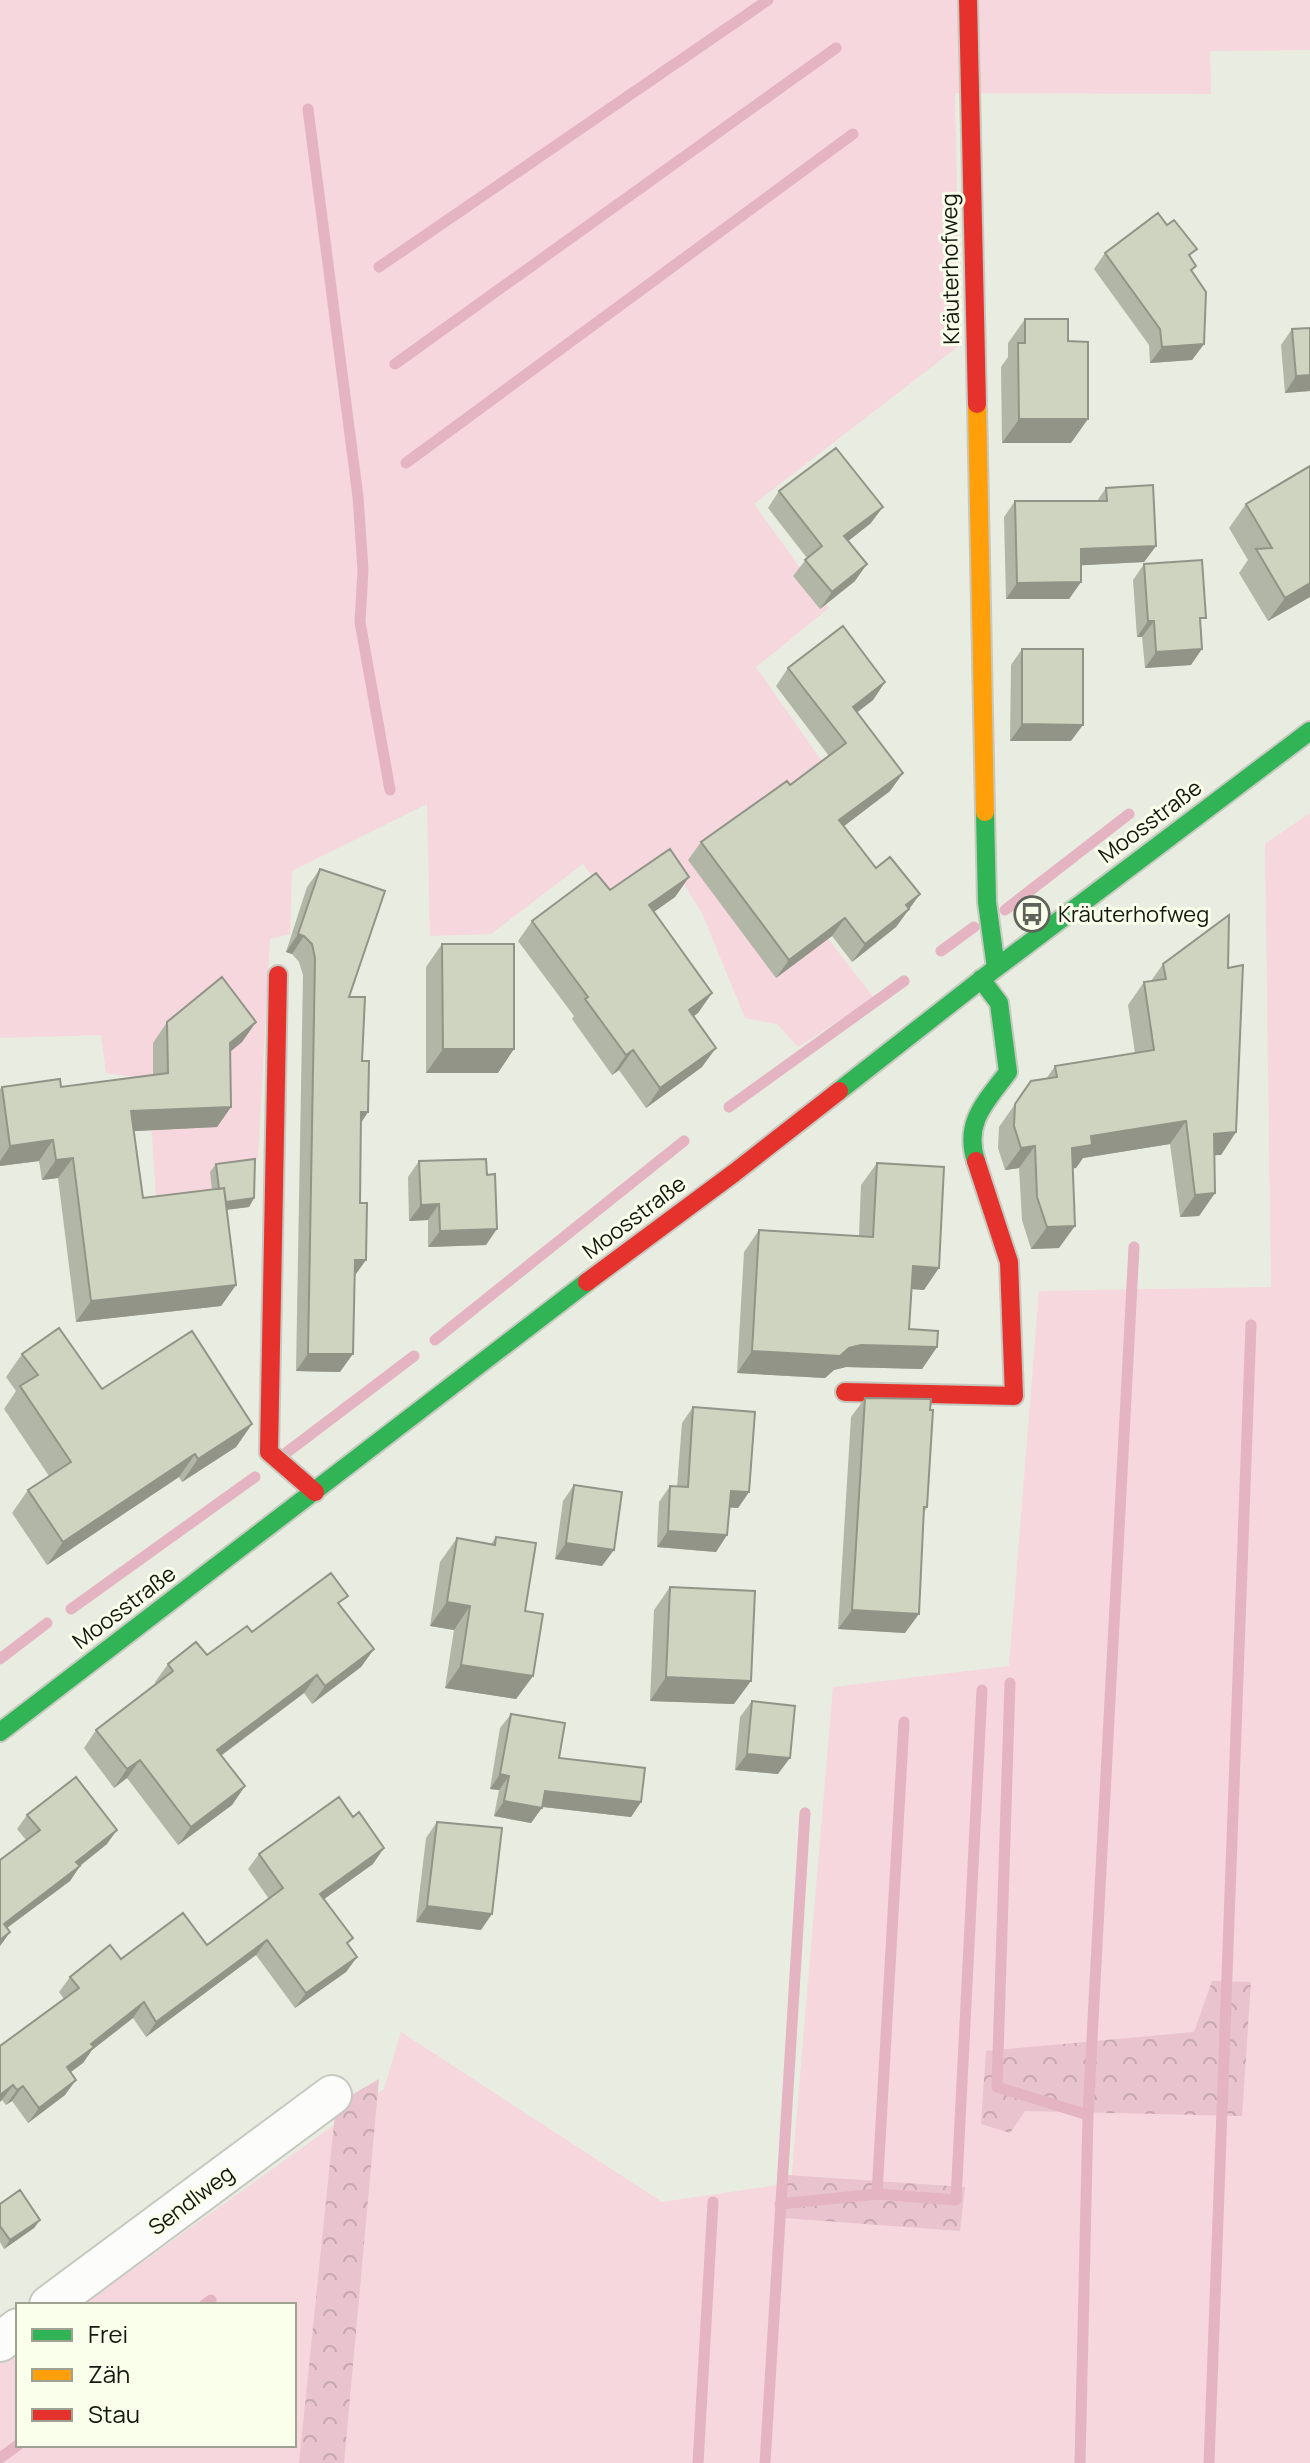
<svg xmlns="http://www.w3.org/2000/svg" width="1310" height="2463" font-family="Manrope,sans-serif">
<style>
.green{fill:#f5d7dd}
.forest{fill:url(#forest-crowns)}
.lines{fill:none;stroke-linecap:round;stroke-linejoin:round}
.stream{stroke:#e4b4c3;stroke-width:11}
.street-casing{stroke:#c6c9bf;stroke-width:42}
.fast-casing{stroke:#c6c9bf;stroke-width:22}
.slow-casing{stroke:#c6c9bf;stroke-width:22}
.jam-casing{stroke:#c6c9bf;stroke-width:22}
.street{stroke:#fcfcfa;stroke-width:38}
.fast{stroke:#30b455;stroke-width:18}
.slow{stroke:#ff9f0a;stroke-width:18}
.jam{stroke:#e5322d;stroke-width:18}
.wall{fill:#b2b6a6}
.shaded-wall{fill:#919487}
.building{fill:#cfd4c1;stroke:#919487;stroke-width:2}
.labels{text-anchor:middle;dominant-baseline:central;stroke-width:6;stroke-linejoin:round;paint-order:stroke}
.street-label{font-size:22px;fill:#15170e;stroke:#faffeb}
.poi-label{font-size:22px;fill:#15170e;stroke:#faffeb;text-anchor:start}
</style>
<defs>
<pattern id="forest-crowns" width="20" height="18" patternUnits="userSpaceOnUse" patternTransform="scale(2)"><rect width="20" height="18" fill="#e9c3cd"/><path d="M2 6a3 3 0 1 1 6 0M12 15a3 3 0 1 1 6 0" fill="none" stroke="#c7a7af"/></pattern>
</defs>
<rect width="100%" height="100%" fill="#e9ece0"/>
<path class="green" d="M0 0H1310V50L1210 51 1211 94 955 93 960 345 754 504 829 608 756 667 823 763 810 915 874 998 798 1047 777 1024 745 1018 702 913 667 857 609 899 583 864 491 934 430 936 427 804 292 871 290 934 270 939 258 1158 216 1196 156 1195 148 1079 106 1073 101 1035 0 1038Z
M1310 813V2463H0V2364L18 2351V2445H294V2305H83L384 2089 401 2032 662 2202 791 2183 833 1687 1009 1666 1039 1291 1271 1287 1265 844Z"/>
<path class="forest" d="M1212 1981 1251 1982 1242 2116 1025 2111 1010 2133 981 2124 986 2051 1194 2032Z
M379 2079 344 2463H299L336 2104Z
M787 2175 965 2187 960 2231 784 2218Z"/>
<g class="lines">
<path class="stream" d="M308 109 358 497 363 570 360 622 390 790
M379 267 768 0
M395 364 836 48
M406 463 853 134
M1005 910 1129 814
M941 951 974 927
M729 1107 904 981
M435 1340 684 1141
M286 1453 414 1356
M71 1609 255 1477
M0 1659 47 1623
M1010 1683 997 2087 1088 2115
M877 2194 956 2200 982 1690
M780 2204 877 2194 904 1722
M204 2305 211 2300
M0 2458 18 2445
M698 2463 713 2202
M765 2463 805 1813
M1080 2463 1088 2115 1134 1247
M1209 2463 1251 1325"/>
<defs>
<path id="street" d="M49 2305 332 2095
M0 2342 18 2328"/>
<path id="fast" d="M985 812 987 902 996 968
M839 1091 996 968 1310 731
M976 1161C963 1122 987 1101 1008 1072L999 1003 981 979
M0 1732 587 1282"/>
<path id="slow" d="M977 404 985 812"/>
<path id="jam" d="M968 0 977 404
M278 975 269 1452 315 1492
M587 1282 734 1173 839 1091
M845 1392 1014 1396 1009 1262 976 1161"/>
</defs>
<use href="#street" class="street-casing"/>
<use href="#fast" class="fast-casing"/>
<use href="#slow" class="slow-casing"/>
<use href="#jam" class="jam-casing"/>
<use href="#street" class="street"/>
<use href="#fast" class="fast"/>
<use href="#slow" class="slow"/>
<use href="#jam" class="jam"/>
</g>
<path class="wall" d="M1105 253 1190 258 1204 344 1192 360 1150 363 1149 345 1094 269Z
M1025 319 1068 341 1071 443H1002L1001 367 1008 357V343Z
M1310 328V391L1285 393 1281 345 1292 329Z
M1310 466V597L1268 621 1239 573 1248 560 1229 528 1246 504Z
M1106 488 1156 546 1144 562 1081 565V582L1069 599H1006L1004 517 1015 501H1097Z
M779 491 871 523 848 541 855 581 820 609 793 576 807 558 768 508Z
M1144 564 1200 626 1191 665 1145 668 1142 637H1137L1133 580Z
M1022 649 1071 741H1010L1011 665Z
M788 668 885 682 873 700 857 712 903 773 890 791 844 826 876 868 920 894 896 927 852 962 832 936 776 978 688 860 701 842 790 785 829 756 776 686Z
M320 869 349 997 362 1061 368 1112 361 1123 360 1203 366 1260 355 1275 340 1372 296 1371 303 975 299 962 292 954 286 952 307 887Z
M689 877 675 897 654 912 712 993 698 1013 693 1016 702 1067 646 1108 619 1070 612 1075 572 1019 574 1016 518 941 532 921 610 890Z
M442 944 498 1073H426V967Z
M1163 964 1228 968 1236 1132 1221 1155H1215V1193L1199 1216 1180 1217 1170 1144 1083 1158 1076 1168H1072L1059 1248 1031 1249 1022 1220 1019 1168 1005 1170 998 1148 999 1127 1031 1081 1046 1079 1055 1066 1135 1053 1128 1005 1144 982 1151 981Z
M167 1022H256L242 1042 230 1052 231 1107 217 1127 133 1131 143 1198 212 1190 210 1172 216 1164 254 1198 249 1207 227 1210 236 1285 221 1306 76 1322 58 1178 42 1180 39 1161 0 1166V1089L2 1087H61L153 1075V1043Z
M419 1161 486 1245 428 1247V1220L409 1221 408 1177Z
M877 1163 924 1290 912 1289 909 1329 937 1347 922 1369 846 1367 834 1370 825 1378 737 1373 744 1252 759 1230 859 1236 861 1185Z
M22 1354 102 1389 252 1424 236 1447 182 1482 179 1477 47 1565 12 1513 28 1490 49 1476 4 1409 16 1391 6 1377Z
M865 1398 927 1507 924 1512 905 1633 838 1629 851 1417Z
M693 1407 749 1492 738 1508 729 1507 727 1535 716 1552 657 1547 659 1502 670 1486 677 1487 682 1423Z
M574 1485 602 1566 555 1559 563 1501Z
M496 1537 525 1611 533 1676 516 1699 445 1688 454 1630 430 1626 440 1562 457 1538 491 1544Z
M670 1587 734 1704 650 1701 654 1610Z
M341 1606 374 1649 361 1667 312 1704 304 1693 221 1756 245 1786 232 1805 178 1845 127 1778 114 1788 84 1748 96 1730 156 1684 155 1682 168 1664 207 1655 252 1632Z
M752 1701 778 1774 735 1770 740 1717Z
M511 1714 559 1758 641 1802 631 1817 542 1807 531 1823 494 1816 499 1790 490 1789 500 1728Z
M27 1815 107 1844 80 1866 70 1881 7 1928 10 1932 0 1946 26 1840 17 1829Z
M353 1817 373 1864 323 1899 348 1945 357 1957 346 1972 295 2008 256 1955 146 2037 133 2018 92 2050 83 2063 70 2072 65 2095 28 2123 12 2101 6 2105 2 2100 64 1999 59 1992 70 1977 121 1959 207 1945 269 1899 248 1869 259 1854Z
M437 1822 481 1930 416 1922 426 1838Z
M0 2204 40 2220 34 2228 4 2249 0 2242Z"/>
<path class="shaded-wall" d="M1204 344 1192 360 1150 363 1162 347Z
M1310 375V391L1285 393 1296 376Z
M1019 419H1088L1071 443H1002Z
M883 507 871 523 833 553 844 536Z
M1156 546 1144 562 1069 566 1081 549Z
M867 564 855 581 820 609 832 592Z
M1081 582 1069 599H1006L1017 583Z
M1310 583V597L1268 621 1285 598Z
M1148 621H1154L1142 637H1137Z
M1202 649 1191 665 1145 668 1156 652Z
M885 682 873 700 841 725 853 707Z
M1022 724 1083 725 1071 741H1010Z
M903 773 890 791 827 839 839 820Z
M689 877 675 897 635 925 649 905Z
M920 894 896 927 852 962 865 944 906 905Z
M845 918 832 936 776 978 789 960Z
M298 934 304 936 292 954 286 952Z
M712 993 698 1013 675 1030 689 1010Z
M256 1022 242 1042 215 1064 230 1043Z
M716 1048 702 1067 646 1108 660 1088Z
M443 1049H514L498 1073H426Z
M633 1050 619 1070 612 1075 626 1055Z
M231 1107 217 1127 116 1132 131 1111Z
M361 1112H368L356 1130Z
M1186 1121 1170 1144 1083 1158 1076 1168 1056 1171 1072 1148 1091 1136Z
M1236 1132 1221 1155 1199 1156 1214 1134Z
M53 1140 39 1161 0 1166V1161L10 1146Z
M1035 1146 1019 1168 1005 1170 1021 1148Z
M73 1158 58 1178 42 1180 56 1160Z
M1215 1193 1199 1216 1180 1217 1195 1195Z
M254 1198 249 1207 215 1211 221 1203Z
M439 1204 428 1220 409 1221 421 1205Z
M1075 1226 1059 1248 1031 1249 1047 1227Z
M497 1229 486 1245 428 1247 440 1231Z
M355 1260H366L353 1278Z
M913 1266 939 1268 924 1290 898 1288Z
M236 1285 221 1306 76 1322 91 1301Z
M861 1345 937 1347 922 1369 846 1367 834 1370 825 1378 737 1373 752 1351Z
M308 1354H353L340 1372 296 1371Z
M252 1424 236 1447 182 1482 198 1459Z
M195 1454 179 1477 47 1565 63 1542Z
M731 1491 749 1492 738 1508 719 1507Z
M668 1531 727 1535 716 1552 657 1547Z
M566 1543 614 1550 602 1566 555 1559Z
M447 1602 470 1606 454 1630 430 1626Z
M852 1610 919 1614 905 1633 838 1629Z
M374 1649 361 1667 312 1704 325 1686Z
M461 1665 533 1676 516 1699 445 1688Z
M317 1675 304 1693 204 1768 217 1750Z
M666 1677 751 1681 734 1704 650 1701Z
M747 1754 790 1758 778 1774 735 1770Z
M140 1760 127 1778 114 1788 127 1769Z
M500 1774 509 1776 499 1790 490 1789Z
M245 1786 232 1805 178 1845 191 1827Z
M545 1791 641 1802 631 1817 535 1806Z
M504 1801 542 1808 531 1823 494 1816Z
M117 1830 107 1844 67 1876 76 1862Z
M384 1848 373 1864 309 1910 320 1894Z
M80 1866 70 1881 0 1933 4 1924Z
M427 1906 492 1914 481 1930 416 1922Z
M10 1932 0 1946V1940Z
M267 1940 256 1955 146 2037 156 2022Z
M357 1957 346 1972 295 2008 306 1993Z
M144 2002 133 2018 92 2050 83 2063 56 2083 67 2067 91 2044Z
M76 2080 65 2095 28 2123 39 2108Z
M13 2085 2 2100 0 2102V2095Z
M23 2086 12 2101 6 2105 17 2090Z
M40 2220 34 2228 4 2249 10 2240Z"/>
<path class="building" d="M1158 213 1167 225 1174 220 1197 249 1189 255 1196 266 1191 270 1206 292 1204 344 1162 347 1160 329 1105 253Z
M1025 319H1068V341L1088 342V419H1019L1018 343H1025Z
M1310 328V375L1296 376 1292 329Z
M836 448 883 507 844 536 867 564 832 592 805 560 822 546 779 491Z
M1310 466V583L1285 598 1256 549 1272 548 1246 504Z
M1153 485 1156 546 1081 549V582L1017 583 1015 501H1107L1106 488Z
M1202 560 1206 618H1200L1202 649 1156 652 1154 621H1148L1144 564Z
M843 626 885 682 853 707 903 773 839 820 876 868 890 857 920 894 906 905 909 909 865 944 845 918 789 960 701 842 787 781 790 785 846 743 788 668Z
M1022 649H1083V725L1022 724Z
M670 849 689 877 649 905 712 993 689 1010 716 1048 660 1088 633 1050 626 1055 585 999 588 997 532 921 596 873 610 890Z
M320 869 385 891 349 997H365L362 1061H369L368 1112H361L360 1203H367L366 1260H355L353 1354H308L315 958 312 944 304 936 298 934Z
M1229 915 1228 968 1243 965 1236 1132 1214 1134 1215 1193 1195 1195 1186 1121 1091 1136 1092 1145 1072 1148 1075 1226 1047 1227 1037 1197 1035 1146 1021 1148 1014 1126 1015 1104 1031 1081 1057 1077 1055 1066 1154 1050 1144 982 1166 979 1163 964Z
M442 944H514V1049H443Z
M222 977 256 1022 230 1043 231 1107 131 1111 143 1198 224 1188 236 1285 91 1301 73 1158 56 1160 53 1140 10 1146 2 1087 60 1079 61 1087 168 1073 167 1022Z
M255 1159 254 1198 226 1202 224 1188 219 1189 216 1164Z
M486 1159 487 1175 495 1174 497 1229 440 1231 439 1204 421 1205 419 1161Z
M877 1163 944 1167 939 1268 913 1266 909 1329 938 1331 937 1347 861 1345 849 1348 840 1356 752 1351 759 1230 873 1237Z
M59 1328 102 1389 192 1331 252 1424 198 1459 195 1454 63 1542 28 1490 71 1462 20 1386 38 1375 22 1354Z
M865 1398 931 1399 930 1410H933L927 1507H924L919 1614 852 1610Z
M693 1407 755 1412 749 1492 731 1491 727 1535 668 1531 670 1486 688 1487Z
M574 1485 622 1492 614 1550 566 1543Z
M496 1537 536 1543 525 1611 543 1614 533 1676 461 1665 470 1606 447 1602 457 1538 495 1545Z
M331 1573 348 1596 338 1603 374 1649 325 1686 317 1675 217 1750 245 1786 191 1827 140 1760 127 1769 96 1730 173 1671 168 1664 196 1642 207 1655 247 1626 252 1632Z
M670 1587 755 1591 751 1681 666 1677Z
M752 1701 795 1706 790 1758 747 1754Z
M511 1714 565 1723 559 1758 645 1768 641 1802 545 1791 542 1808 504 1801 509 1776 500 1774Z
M76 1777 117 1830 76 1862 80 1866 4 1924 10 1932 0 1940V1860L40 1830 27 1815Z
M339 1797 353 1817 359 1812 384 1848 320 1894 353 1938 347 1943 357 1957 306 1993 267 1940 156 2022 144 2002 91 2044 94 2047 67 2067 76 2080 39 2108 23 2086 17 2090 13 2085 0 2095V2046L79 1988 70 1977 110 1945 121 1959 183 1913 207 1945 283 1888 259 1854Z
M437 1822 502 1828 492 1914 427 1906Z
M20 2190 40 2220 10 2240 0 2226V2204Z"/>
<defs>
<symbol id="bus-ring" viewBox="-11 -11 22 22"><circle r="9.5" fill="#faffeb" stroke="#5f6258" stroke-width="1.5"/><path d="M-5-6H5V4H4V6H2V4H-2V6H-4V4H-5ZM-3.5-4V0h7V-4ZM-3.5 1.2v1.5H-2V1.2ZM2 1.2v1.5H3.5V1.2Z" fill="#5f6258"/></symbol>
</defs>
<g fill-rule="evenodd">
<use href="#bus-ring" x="1012" y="894" width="40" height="40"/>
</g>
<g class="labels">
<g class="street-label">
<text transform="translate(950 269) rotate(-91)">Kräuterhofweg</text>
<text transform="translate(1150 821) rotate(-37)">Moosstraße</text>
<text transform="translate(634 1217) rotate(-37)">Moosstraße</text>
<text transform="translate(124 1607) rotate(-37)">Moosstraße</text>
<text transform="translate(191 2200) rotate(-37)">Sendlweg</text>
</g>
<g class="poi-label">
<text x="1058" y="914">Kräuterhofweg</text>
</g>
</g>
<rect x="16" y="2303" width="280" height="144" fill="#faffeb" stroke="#9ea293" stroke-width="2"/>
<rect x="32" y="2329" width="40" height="12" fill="#30b455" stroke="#9ea293" stroke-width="2"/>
<text x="88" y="2343" font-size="24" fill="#15170e">Frei</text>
<rect x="32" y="2369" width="40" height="12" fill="#ff9f0a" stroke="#9ea293" stroke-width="2"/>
<text x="88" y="2383" font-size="24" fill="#15170e">Zäh</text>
<rect x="32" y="2409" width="40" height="12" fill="#e5322d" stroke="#9ea293" stroke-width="2"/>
<text x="88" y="2423" font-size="24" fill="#15170e">Stau</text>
</svg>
